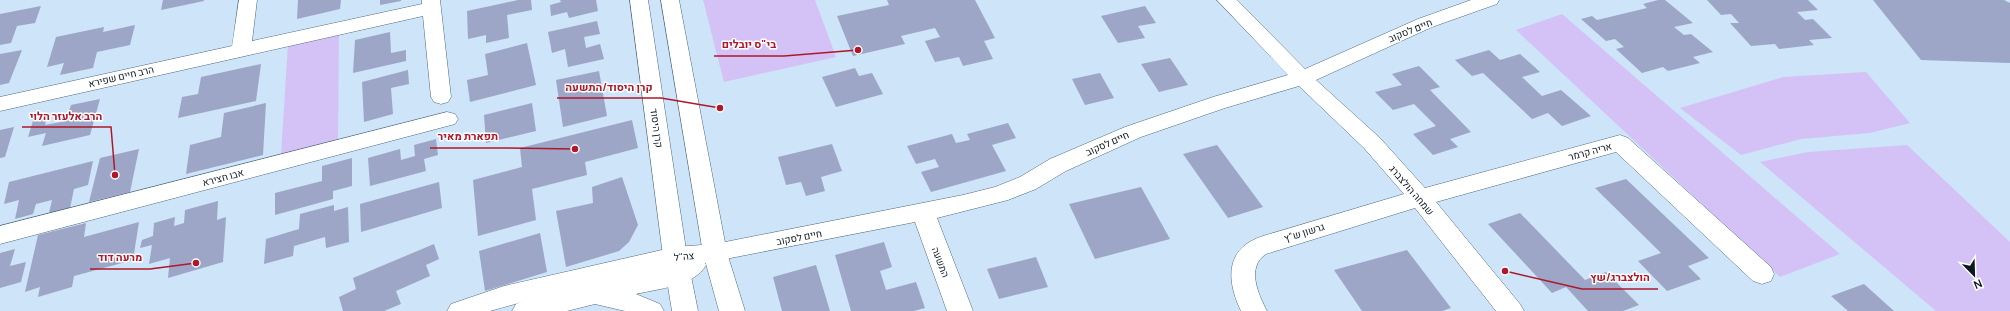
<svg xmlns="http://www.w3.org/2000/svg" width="2010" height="311" font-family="Manrope,Heebo,sans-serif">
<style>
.green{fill:#d4c2f7}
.building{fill:#9da6c6}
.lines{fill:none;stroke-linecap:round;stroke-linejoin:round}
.minor-casing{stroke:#4e687e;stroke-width:1}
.major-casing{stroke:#4e687e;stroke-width:1}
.minor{fill:#fff;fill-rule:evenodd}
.major{fill:#fff;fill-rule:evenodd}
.labels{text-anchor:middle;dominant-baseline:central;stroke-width:3;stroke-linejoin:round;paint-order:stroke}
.street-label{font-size:10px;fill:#0c1720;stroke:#fff}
.leader{fill:none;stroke:#ad182a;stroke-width:1.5}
.callout-dot{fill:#ad182a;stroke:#fff;stroke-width:1.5}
.callout-label{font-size:11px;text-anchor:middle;font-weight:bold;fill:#ad182a;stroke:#fff;stroke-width:3;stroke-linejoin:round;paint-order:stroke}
</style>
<rect width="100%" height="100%" fill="#cde4f9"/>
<path class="green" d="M703 0H815L836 57 724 82Z
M1562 14 1840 254 1780 277 1516 30Z
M339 32 338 140 281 155 288 44Z
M1866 72 1910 123 1870 133 1801 139 1741 155 1680 108 1783 77Z
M1907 145 2010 242V311H1936L1760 162 1808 152Z"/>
<path class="building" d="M163 0H204V1L161 10Z
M298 0H341L340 9 297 19Z
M380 0H401V1L380 5Z
M518 0H531L532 10 507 15 509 38 486 43V35L468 39 467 11Z
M560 0H596L598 11 569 18 567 12 551 16 550 5 561 2Z
M887 0H975L995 38 984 41 993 59 963 66 959 57 935 62 925 41 940 37 935 28 901 36 905 44 853 56 837 16 889 5Z
M1658 0H1665L1693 23 1674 27 1684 35 1691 34 1713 52 1693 57 1700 63 1668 71 1663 67 1642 73 1616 49 1624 47 1615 39 1606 41 1581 19 1592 16 1597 20 1647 8 1643 4Z
M1707 0H1808L1818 10 1797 12 1805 20 1813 19 1832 38 1809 40 1814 45 1779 49 1775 44 1751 46 1730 23H1739L1731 14 1721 15Z
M1873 0H2004L2010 3V63L1921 60Z
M41 6 35 23 17 26 11 43 0 45V14Z
M1145 6 1156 23 1138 26 1145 38 1118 43 1101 16Z
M597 21 600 34 584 37 586 48 600 44 604 59 568 67 565 49 552 53 548 32Z
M135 25 130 45 97 52 93 68 60 75 64 63 47 67 56 37 104 27 103 32Z
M390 32 391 53 406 50V61L353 73 355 40Z
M527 43 536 85 470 102 467 80 488 75 485 54Z
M22 50 9 83 0 85V54Z
M1489 50 1500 60 1520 54 1540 72 1522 77 1542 96 1561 90 1591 116 1562 126 1548 113 1532 119 1483 73 1472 76 1455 60Z
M1170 58 1188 85 1159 92 1141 64Z
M261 64 256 101 178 118 182 97 198 94 201 77Z
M1419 66 1440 87 1430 90 1471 132 1450 139 1458 147 1433 155 1413 134 1436 126 1414 104 1393 110 1375 92 1402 85 1392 74Z
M855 68 859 76 872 73 883 94 836 107 822 77Z
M408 70 409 84 391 88 393 114 364 122 362 82Z
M599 71 607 116 563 127 556 80Z
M1100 73 1114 98 1085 105 1072 79Z
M100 99 90 135 42 146 46 133 28 137 33 121 47 118 45 125 66 121 71 105Z
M266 103 263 155 186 174 190 145 221 137 224 113Z
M532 103 536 131 486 143 484 115Z
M632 120 638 148 585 162 587 175 532 189 536 220 478 236 473 180 522 167 520 148Z
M1008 123 1016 138 992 145 1006 171 931 192 921 172 939 167 935 159 916 164 907 146 952 134 956 143 970 140 967 134Z
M14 127 5 157 0 158V130Z
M436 139 438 155 424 159 426 171 370 186 368 158 400 149 401 160 415 156 414 145Z
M832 144 842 171 821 177 825 191 806 196 801 182 786 185 778 157Z
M1217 145 1263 207 1228 218 1183 154Z
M139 149 130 192 89 202 100 158Z
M352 158V186L333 191V199L275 215V193L322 181V166Z
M93 161 88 185 74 189 70 208 49 213 52 200 36 204 33 214 15 219 19 200 4 204 9 182Z
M622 177 638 225 629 242 619 251 566 267 556 211 593 203 592 187Z
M1626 179 1709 258 1688 266 1701 279 1667 291 1638 261 1661 253 1595 188Z
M439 182 442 208 361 232 360 204Z
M1141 187 1170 239 1095 259 1069 204Z
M218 201 217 220 226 217 223 262 168 278 170 258 149 264 152 245 140 248 142 240 153 236 154 223 175 217 174 226 184 223 185 210Z
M334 205V211L348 207 349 242 326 248 325 237 294 246 293 256 264 264 266 239 299 229 300 214Z
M1520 213 1585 280 1606 272 1639 305 1623 311H1588L1566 287 1552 293 1488 224Z
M139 222 133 260 74 276 72 287 38 297 40 287 25 292 38 235 86 223 84 237Z
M540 233 547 272 485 291 479 251Z
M884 242 892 267 880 271 886 290 916 282 925 308 914 311H851L835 255Z
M434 244 439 259 426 265 430 276 396 291 401 304 384 311H343L339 297 356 289 353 278Z
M15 249 10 266 26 262 21 282 0 288V253Z
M1407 250 1451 308 1442 311H1362L1334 270Z
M1036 257 1048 287 999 299 987 269Z
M816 265 830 311H782L773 277Z
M1864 284 1894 311H1848L1831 296Z"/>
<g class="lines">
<defs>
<path id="minor" d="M239 0H257L252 41 422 4V0H440L451 97 448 102 441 104 434 102 431 97 423 16 0 111V97L232 46Z
M1217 0H1237L1305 69 1418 19 1471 0H1499L1497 4 1432 27 1316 80 1380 138 1425 188 1620 135 1628 138 1771 267 1774 274 1771 281 1762 284 1753 281 1616 152 1436 202 1520 304 1524 311H1496L1415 208 1266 254C1246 267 1258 294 1267 311H1241C1226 280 1225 248 1263 236L1404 194 1364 148 1299 86 1225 108 1141 137 1066 171 1036 189 1008 200 937 218 973 311H947L915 222 705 263 706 265C695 286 657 289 636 294L660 304 664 311H625L595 304 567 311H512L516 304 522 302 490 311H447L451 304 504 286 675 247 715 244 963 195 995 187 1020 177 1050 159 1125 127 1213 97 1288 75Z
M447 112 455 114 458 119 455 124 0 244V226Z"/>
<path id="major" d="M630 0H648L687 256 698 311H672L663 256Z
M661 0H679L727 253 745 311H719L703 253Z"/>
</defs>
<use href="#minor" class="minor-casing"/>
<use href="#major" class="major-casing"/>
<use href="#minor" class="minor"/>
<use href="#major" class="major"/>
</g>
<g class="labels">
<g class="street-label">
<text transform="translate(1410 30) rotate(-22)">חיים לסקוב</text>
<text transform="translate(121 76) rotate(-13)">הרב חיים שפירא</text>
<text transform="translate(657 128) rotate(82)">קרן היסוד</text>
<text transform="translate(1107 143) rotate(-24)">חיים לסקוב</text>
<text transform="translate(1590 151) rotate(-15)">אריה קרמר</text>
<text transform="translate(223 177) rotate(-15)">אבו חצירא</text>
<text transform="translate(1412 190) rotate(49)">שמחה הולצברג</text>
<text transform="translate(1304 232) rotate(-17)">גרשון ש"ץ</text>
<text transform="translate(799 237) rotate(-11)">חיים לסקוב</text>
<text transform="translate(684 256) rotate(-6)">צה"ל</text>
<text transform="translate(941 262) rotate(69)">התשעה</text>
</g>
</g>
<path class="leader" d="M858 50L784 56H714M720 108L661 98H557M115 175L111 127H22M575 149L506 148H430M196 263L150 269H90M1505 271L1582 289H1658"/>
<g class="callout-dot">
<circle cx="858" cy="50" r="4"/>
<circle cx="720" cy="108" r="4"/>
<circle cx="115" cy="175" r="4"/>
<circle cx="575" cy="149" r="4"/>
<circle cx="196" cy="263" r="4"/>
<circle cx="1505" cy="271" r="4"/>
</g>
<g class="callout-label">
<text x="749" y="48">בי"ס יובלים</text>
<text x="609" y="91">קרן היסוד/התשעה</text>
<text x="66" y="120">הרב אלעזר הלוי</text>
<text x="468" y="140">תפארת מאיר</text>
<text x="120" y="261">מרעה דוד</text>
<text x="1620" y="281">הולצברג/שץ</text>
</g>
<g transform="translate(1974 275) rotate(157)" stroke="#ffffff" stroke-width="3" paint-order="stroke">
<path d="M0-3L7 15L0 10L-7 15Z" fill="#0c1720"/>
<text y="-6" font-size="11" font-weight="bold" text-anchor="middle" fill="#0c1720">N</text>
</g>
</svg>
